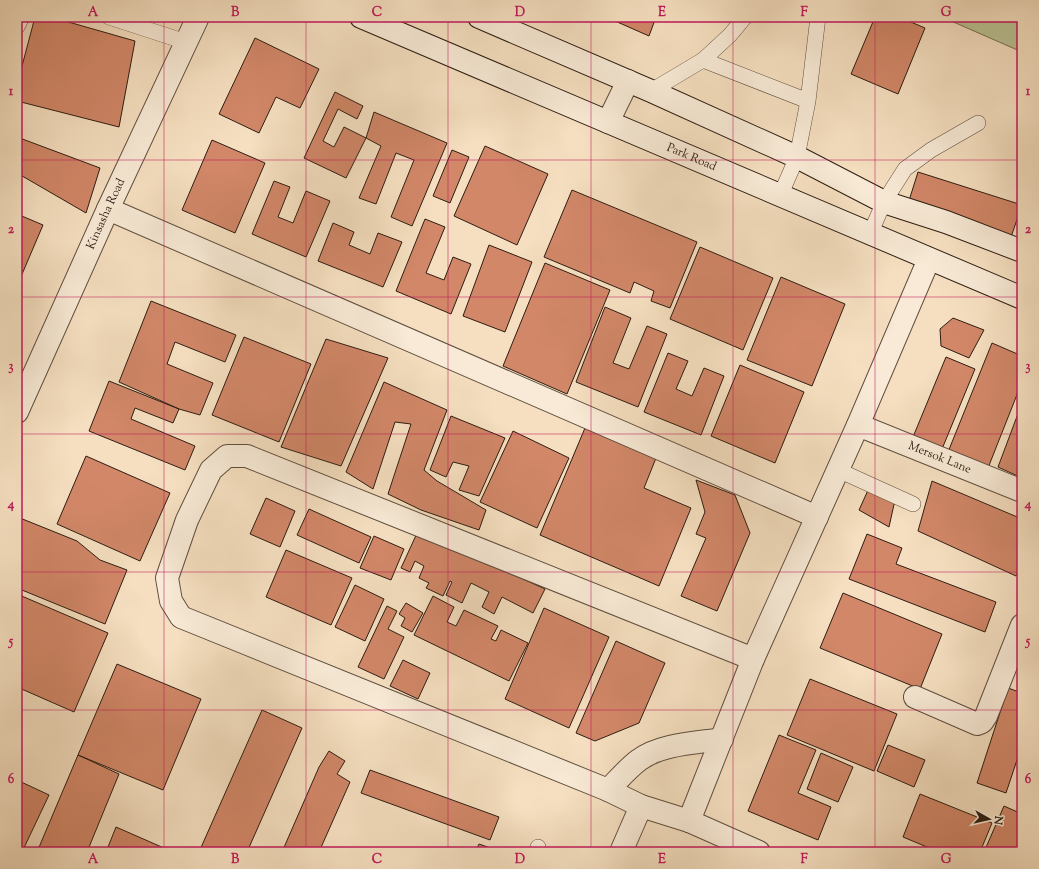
<svg xmlns="http://www.w3.org/2000/svg" width="1039" height="869" font-family="'Sorts Mill Goudy',serif">
<style>
.green{fill:#bac294;stroke:#747053}
.building{fill:#d18768;stroke:#2d1d12}
.lines{fill:none;stroke-linecap:round;stroke-linejoin:round}
.service-casing{stroke:#5f4e3e;stroke-width:16}
.minor-casing{stroke:#5f4e3e;stroke-width:24}
.secondary-casing{stroke:#2d1d12;stroke-width:24}
.service{stroke:#f8ead6;stroke-width:15}
.minor{stroke:#f8ead6;stroke-width:22}
.secondary{stroke:#f8ead6;stroke-width:22}
.grid{fill:none;stroke:#c2185b;stroke-width:1;stroke-opacity:0.55}
.labels{text-anchor:middle;dominant-baseline:central;stroke-width:3;stroke-linejoin:round;paint-order:stroke}
.street-label{font-size:12px;fill:#2d1d12;stroke:#f8ead6}
.neatline{fill:none;stroke:#c2185b;stroke-width:1.5}
.grid-label{font-size:13px;text-anchor:middle;font-weight:bold;fill:#c2185b}
</style>
<rect width="100%" height="100%" fill="#f5dfc0"/>
<filter id="stains"><feTurbulence type="fractalNoise" baseFrequency=".005" numOctaves="4"/><feColorMatrix values="0 0 0 0 .2 0 0 0 0 .09 0 0 0 0 .02 0 0 0 .5 -.17"/></filter>
<radialGradient id="worn" r=".72"><stop offset=".6" stop-color="#630" stop-opacity="0"/><stop offset="1" stop-color="#630" stop-opacity=".3"/></radialGradient>
<path class="green" d="M942 17H1022V52Z"/>
<path class="building" d="M35 17H51L135 41 119 127 17 101V85Z
M606 17H656L649 36Z
M875 17H899L925 28 898 94 851 74Z
M255 38 319 69 300 108 276 97 259 133 219 114Z
M335 92 363 106 357 119 338 109 323 141 334 147 344 127 366 138 346 178 304 158Z
M374 112 447 143 412 226 391 217 414 160 396 153 376 204 359 198 381 146 366 138Z
M17 137 100 168 86 213 17 173Z
M212 140 265 163 235 233 182 210Z
M485 146 548 174 517 245 454 216Z
M452 150 469 157 450 203 433 196Z
M918 172 1022 205 1010 240 907 207Z
M274 181 290 187 278 217 293 223 306 191 330 201 306 257 252 234Z
M572 190 697 242 670 308 651 301 654 291 634 282 630 293 544 257Z
M17 214 43 225 17 286Z
M425 219 445 227 426 273 444 280 453 257 471 264 451 314 396 291Z
M333 223 354 232 349 245 370 254 378 233 402 242 383 287 318 261Z
M489 245 532 262 505 332 463 316Z
M700 247 773 278 743 350 670 319Z
M545 263 610 290 567 394 503 366Z
M781 277 845 304 812 386 747 360Z
M151 301 236 335 225 362 175 342 167 364 213 383 200 415 179 409 119 382Z
M605 307 631 318 613 363 629 369 647 326 667 334 638 407 576 382Z
M953 318 984 330 969 358 941 346 940 329Z
M244 337 311 364 279 442 212 415Z
M326 339 388 358 341 466 281 447Z
M992 343 1022 356V382L986 473 946 457Z
M668 353 688 361 676 389 692 396 704 368 724 376 701 435 644 412Z
M946 357 975 369 942 449 913 437Z
M740 365 804 392 775 463 711 436Z
M109 381 179 409 173 423 135 408 131 419 195 446 185 470 89 431Z
M384 382 447 410 424 470 437 481 486 510 479 530 421 510 388 494 411 424 395 422 373 489 346 472Z
M1022 403V478L998 467Z
M451 416 505 438 479 496 459 490 469 466 453 462 446 477 430 470Z
M585 428 656 458 644 488 691 508 659 586 540 535Z
M513 431 569 458 537 528 480 502Z
M86 456 170 493 140 561 57 524Z
M696 480 735 495 750 533 717 611 681 596 706 538 696 534 705 512Z
M932 481 1022 519V565L1016 576 918 531Z
M869 488 895 500 889 527 859 510Z
M266 498 295 511 280 547 250 534Z
M309 509 371 537 359 563 297 535Z
M20 518 77 541 100 560 127 570 105 624 17 588V526Z
M418 531 545 589 533 613 502 597 494 614 482 607 489 592 471 583 462 603 446 595 452 582 450 581 443 596 426 588 429 583 419 578 424 566 415 561 410 572 401 568Z
M867 534 902 548 896 564 996 602 985 632 849 579Z
M374 536 404 549 391 580 360 568Z
M286 550 352 578 331 625 266 597Z
M355 585 384 599 365 641 335 627Z
M843 593 942 634 920 689 820 648Z
M17 594 108 633 74 712 17 687Z
M433 596 454 607 447 622 456 626 464 610 498 626 491 639 496 641 501 630 528 643 509 681 414 635Z
M406 603 423 613 412 632 401 626 405 618 399 614Z
M387 606 397 611 388 629 404 637 384 679 358 667Z
M544 608 609 637 569 728 505 699Z
M616 641 665 663 639 723 595 741 576 733Z
M403 660 430 673 418 699 390 686Z
M117 664 201 699 163 790 78 755Z
M810 679 897 714 874 771 787 735Z
M1008 688 1022 693V745L1006 793 977 783Z
M262 710 302 728 247 852H199Z
M779 735 816 750 798 793 831 807 818 840 748 811Z
M888 745 925 760 914 787 877 771Z
M329 751 345 761 337 774 350 782 319 852H282L319 767Z
M821 753 853 767 838 802 807 789Z
M78 755 119 774 87 852H37Z
M370 770 499 817 490 840 361 793Z
M17 780 49 795 22 852H17Z
M920 794 992 823 980 852H939L903 837Z
M1004 806 1022 814V852H984Z
M116 827 173 852H106Z
M479 844 502 852H475Z"/>
<g class="lines">
<defs>
<path id="service" d="M109 17 186 42
M17 27 22 17
M703 60 808 101
M651 91 703 60 730 35 745 17
M780 196 797 157 808 101 818 17
M870 234 884 202 905 169 931 150 978 123
M838 470 913 504
M536 852 538 847"/>
<g id="minor">
<path d="M608 122 628 81"/>
<path d="M108 209 817 517"/>
<path id="s1" d="M17 412 108 209 198 17"/>
<path id="s2" d="M858 425 1022 491"/>
<path d="M753 659 247 456H227L211 470 187 520 167 578 171 601 181 617 608 790 641 806 689 821 759 852"/>
<path d="M915 697 977 724 982 722 986 716 1022 625"/>
<path d="M608 790C618 780 628 768 639 760 660 744 696 743 722 739"/>
<path d="M689 821 753 659 858 425 929 259"/>
<path d="M621 852 641 806"/>
</g>
<g id="secondary">
<path id="s3" d="M361 17 1022 298"/>
<path d="M479 17 651 91 797 157 884 202 946 222 1022 251"/>
</g>
</defs>
<use href="#service" class="service-casing"/>
<use href="#minor" class="minor-casing"/>
<use href="#secondary" class="secondary-casing"/>
<use href="#service" class="service"/>
<use href="#minor" class="minor"/>
<use href="#secondary" class="secondary"/>
</g>
<path class="grid" d="M164 17V852M306 17V852M448 17V852M591 17V852M733 17V852M875 17V852M17 160H1022M17 297H1022M17 434H1022M17 572H1022M17 710H1022"/>
<g class="labels">
<g class="street-label">
<text stroke="none"><textPath href="#s3" startOffset="359">Park Road</textPath></text>
<text stroke="none"><textPath href="#s1" startOffset="217">Kinsasha Road</textPath></text>
<text stroke="none"><textPath href="#s2" startOffset="88">Mersok Lane</textPath></text>
</g>
</g>
<rect width="1039" height="869" fill="none" stroke="#f5dfc0" stroke-width="44"/>
<g transform="translate(989 819) rotate(98)" stroke="#f8ead6" stroke-width="3" paint-order="stroke">
<path d="M0-3L7 15L0 10L-7 15Z" fill="#2d1d12"/>
<text y="-6" font-size="11" font-weight="bold" text-anchor="middle" fill="#2d1d12">N</text>
</g>
<rect x="22" y="22" width="995" height="825" class="neatline"/>
<g class="grid-label">
<text x="93" y="16">A</text>
<text x="235" y="16">B</text>
<text x="377" y="16">C</text>
<text x="520" y="16">D</text>
<text x="662" y="16">E</text>
<text x="804" y="16">F</text>
<text x="946" y="16">G</text>
<text x="11" y="95">1</text>
<text x="1028" y="95">1</text>
<text x="11" y="233">2</text>
<text x="1028" y="233">2</text>
<text x="11" y="370">3</text>
<text x="1028" y="370">3</text>
<text x="11" y="508">4</text>
<text x="1028" y="508">4</text>
<text x="11" y="645">5</text>
<text x="1028" y="645">5</text>
<text x="11" y="783">6</text>
<text x="1028" y="783">6</text>
<text x="93" y="863">A</text>
<text x="235" y="863">B</text>
<text x="377" y="863">C</text>
<text x="520" y="863">D</text>
<text x="662" y="863">E</text>
<text x="804" y="863">F</text>
<text x="946" y="863">G</text>
</g>
<rect width="100%" height="100%" filter="url(#stains)"/>
<rect width="100%" height="100%" fill="url(#worn)"/>
</svg>
